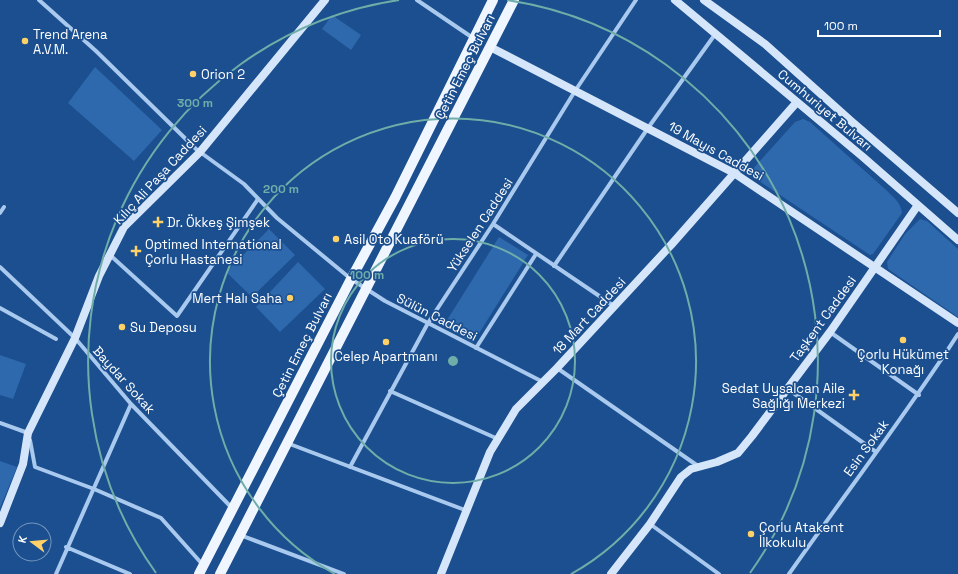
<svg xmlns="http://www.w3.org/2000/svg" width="958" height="574" font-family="'Space Grotesk',sans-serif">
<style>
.green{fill:#2e69ad}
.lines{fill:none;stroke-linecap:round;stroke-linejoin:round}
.street{stroke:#a9c9ee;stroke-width:4}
.secondary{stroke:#d6e6fa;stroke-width:8}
.primary{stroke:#f0f6ff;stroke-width:10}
.ring{fill:none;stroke:#6fada8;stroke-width:2}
.poi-dot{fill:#ffd166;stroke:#1b4f8f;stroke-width:1.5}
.labels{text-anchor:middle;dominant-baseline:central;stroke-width:3.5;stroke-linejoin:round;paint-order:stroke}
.poi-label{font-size:13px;fill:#fff;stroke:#1b4f8f;text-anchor:start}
.street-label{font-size:13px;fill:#fff;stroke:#1b4f8f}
.centre{fill:#6fada8;stroke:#1b4f8f;stroke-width:2}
.ring-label{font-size:12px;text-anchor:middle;font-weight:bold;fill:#6fada8;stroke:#1b4f8f;stroke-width:3.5;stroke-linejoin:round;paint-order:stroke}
</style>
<rect width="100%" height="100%" fill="#1b4f8f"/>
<path class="green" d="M332 15 361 35 351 50 322 29Z
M95 67 162 130 134 161 68 103Z
M803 119 810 122 885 189C892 196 901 202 902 213L873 254 870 255 753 177 751 171 795 122Z
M920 219 927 221 958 249V317L888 269 887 262 905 234Z
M269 229 295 255 252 297 226 272Z
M499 237 528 255 473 343 444 325Z
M298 262 325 289 280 332 256 307Z
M0 355 26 364 13 399 0 395Z
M0 461 17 467 0 508Z"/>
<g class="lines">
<path class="street" d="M39 0 96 51 199 152
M417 0 473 38
M200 152 244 184 277 218 351 279 385 301 543 382
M0 213 4 207
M493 224 614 306
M110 255 177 316 258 199
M554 266 648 128 716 33
M0 267 75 338 131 404 232 508
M0 308 56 339
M830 332 919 395
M476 348 536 254
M557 368 698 466
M788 389 876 452
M390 391 498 439
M0 423 28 433
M30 440 35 467 94 489 161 518 203 565
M287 443 465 510
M350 467 428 323 493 224 575 91 636 0
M650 524 719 574
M240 535 344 574
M66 547 130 574
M56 574 131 404
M789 574C845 494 905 416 958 334"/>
<path class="secondary" d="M675 0 863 157 958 240
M704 0 765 44 851 121 958 213
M490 47 734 173 958 323
M0 523 23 464 28 433 75 338 99 276 124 227 200 152 325 0
M441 574 490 452 516 409 557 368 671 245 797 102
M611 574 650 524 681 477 691 469 717 462 738 453 752 436 830 332 918 205"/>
<path class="primary" d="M199 574 351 279 395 198 493 0
M220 574 514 0"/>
</g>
<g class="ring">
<circle cx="453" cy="361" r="122"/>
<path d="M335 574A243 243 0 1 1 571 574"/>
<path d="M156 573A365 365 0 0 1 399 0M507 0A365 365 0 0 1 750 573"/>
</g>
<g class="poi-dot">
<circle cx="25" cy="41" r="4"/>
<circle cx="193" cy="74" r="4"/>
<path d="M156 216h4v4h4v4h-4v4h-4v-4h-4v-4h4z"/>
<circle cx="336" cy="239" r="4"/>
<path d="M134 245h4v4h4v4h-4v4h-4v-4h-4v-4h4z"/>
<circle cx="290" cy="298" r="4"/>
<circle cx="122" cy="327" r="4"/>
<circle cx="903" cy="340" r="4"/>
<circle cx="386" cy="342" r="4"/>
<path d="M852 389h4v4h4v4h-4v4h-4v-4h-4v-4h4z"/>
<circle cx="751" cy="534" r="4"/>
</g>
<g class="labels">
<g class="poi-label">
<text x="33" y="34">Trend Arena<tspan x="33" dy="15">A.V.M.</tspan></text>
<text x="201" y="74">Orion 2</text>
<text x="167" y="222">Dr. Ökkeş Şimşek</text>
<text x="344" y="239">Asil Oto Kuaförü</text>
<text x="145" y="244">Optimed International<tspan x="145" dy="15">Çorlu Hastanesi</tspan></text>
<text x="282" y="298" text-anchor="end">Mert Halı Saha</text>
<text x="130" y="327">Su Deposu</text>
<text x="903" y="354" text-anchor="middle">Çorlu Hükümet<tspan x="903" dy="15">Konağı</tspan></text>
<text x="386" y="356" text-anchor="middle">Celep Apartmanı</text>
<text x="845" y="388" text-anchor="end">Sedat Uysalcan Aile<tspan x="845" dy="15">Sağlığı Merkezi</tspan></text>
<text x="759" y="527">Çorlu Atakent<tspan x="759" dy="15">İlkokulu</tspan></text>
</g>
<g class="street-label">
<text transform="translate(465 67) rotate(-63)">Çetin Emeç Bulvarı</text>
<text transform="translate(825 110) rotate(40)">Cumhuriyet Bulvarı</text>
<text transform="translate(716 151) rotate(29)">19 Mayıs Caddesi</text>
<text transform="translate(160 175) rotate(-47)">Kılıç Ali Paşa Caddesi</text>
<text transform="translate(480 225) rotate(-57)">Yükselen Caddesi</text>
<text transform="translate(589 316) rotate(-47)">18 Mart Caddesi</text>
<text transform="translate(437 317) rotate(27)">Sülün Caddesi</text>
<text transform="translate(823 319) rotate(-54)">Taşkent Caddesi</text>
<text transform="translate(302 345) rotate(-63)">Çetin Emeç Bulvarı</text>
<text transform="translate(124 380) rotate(48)">Baydar Sokak</text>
<text transform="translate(866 448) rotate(-54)">Esin Sokak</text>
</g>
</g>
<circle cx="453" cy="361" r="6" class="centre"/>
<g class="ring-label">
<text x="195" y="107">300 m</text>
<text x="281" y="193">200 m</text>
<text x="367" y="279">100 m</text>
</g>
<g transform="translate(32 542) rotate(286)"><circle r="19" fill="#1b4f8f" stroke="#7695bc"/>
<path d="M0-3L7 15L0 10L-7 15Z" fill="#ffd166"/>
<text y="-6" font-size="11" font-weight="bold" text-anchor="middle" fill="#ffffff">K</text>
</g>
<path d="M818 30v6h122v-6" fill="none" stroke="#ffffff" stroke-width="2"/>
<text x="824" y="30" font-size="12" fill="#ffffff" stroke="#1b4f8f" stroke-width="3" paint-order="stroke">100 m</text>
</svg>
